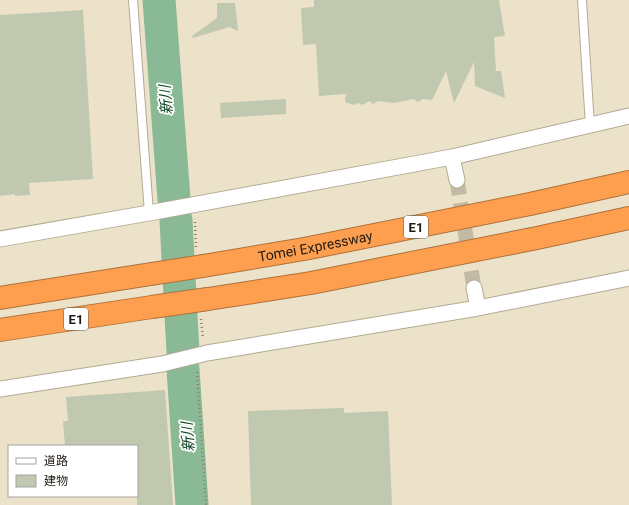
<svg xmlns="http://www.w3.org/2000/svg" width="629" height="505" font-family="Roboto,'Noto Sans JP',sans-serif">
<style>
.lines{fill:none;stroke-linecap:round;stroke-linejoin:round}
.river{stroke:#8ab995;stroke-width:33}
.building{fill:#c0c8af}
.minor-tunnel{stroke:#c2baa5;stroke-width:15;stroke-dasharray:15 8;stroke-linecap:butt}
.service-casing{stroke:#b3aa93;stroke-width:10}
.minor-casing{stroke:#b3aa93;stroke-width:17}
.motorway-casing{stroke:#af713a;stroke-width:24}
.path{stroke:#878070;stroke-width:2.5;stroke-dasharray:1 3;stroke-linecap:butt}
.service{stroke:#fff;stroke-width:8}
.minor{stroke:#fff;stroke-width:15}
.motorway{stroke:#fd9f4f;stroke-width:22}
.motorway-bridge-casing{stroke:#af713a;stroke-width:24;stroke-linecap:butt}
.motorway-bridge{stroke:#fd9f4f;stroke-width:22}
.labels{text-anchor:middle;dominant-baseline:central;stroke-width:3.5;stroke-linejoin:round;paint-order:stroke}
.shield{fill:#fff;stroke:#625f5a;stroke-width:1}
.shield-label{font-size:13px;font-weight:bold;fill:#1f1b13}
.street-label{font-size:14px;fill:#1f1b13;stroke:#fff}
.water-label{font-size:15px;font-style:italic;fill:#0c4321;stroke:#fff}
</style>
<rect width="100%" height="100%" fill="#ebe2c9"/>
<g class="lines">
<path class="river" d="M159 0 174 199
M176 220 183 352
M183 369 192 505"/>
</g>
<path class="building" d="M314 0H499L505 36 494 37 496 71H501L505 98 475 86 474 62 454 103 446 71 432 100 423 99 418 102 414 99 394 103 378 101 373 104 369 101 363 105 358 103 354 105 345 102 346 94 319 96 316 44 303 45 301 8 314 7Z
M217 3H235L238 31 229 27 193 38 192 36 217 18Z
M83 10 93 179 29 183 30 195 15 196V194L0 196V15Z
M286 99V114L221 118 220 103Z
M165 390 173 505H137V446H65L63 421H68L66 397Z
M344 408V413L388 411 392 505H251L248 411Z"/>
<g class="lines">
<path class="minor-tunnel" d="M457 180 474 288"/>
<defs>
<path id="service" d="M133 0 149 213
M582 0 590 126"/>
<path id="minor" d="M452 157 457 180
M0 239 149 213 452 157 629 116
M474 288 478 308
M0 389 162 364 207 353 478 308 629 278"/>
<g id="motorway">
<path id="s1" d="M203 266 304 249 530 204 629 182"/>
<path d="M0 298 151 274"/>
<path d="M208 299 311 283 537 238 629 218"/>
<path d="M0 330 152 307"/>
</g>
</defs>
<use href="#service" class="service-casing"/>
<use href="#minor" class="minor-casing"/>
<use href="#motorway" class="motorway-casing"/>
<path class="path" d="M195 222 196 247
M201 319 203 338
M197 372 206 505"/>
<use href="#service" class="service"/>
<use href="#minor" class="minor"/>
<use href="#motorway" class="motorway"/>
<defs>
<path id="motorway-bridge" d="M151 274 203 266
M152 307 208 299"/>
</defs>
<use href="#motorway-bridge" class="motorway-bridge-casing"/>
<use href="#motorway-bridge" class="motorway-bridge"/>
</g>
<g class="labels">
<g class="shield">
<rect x="404" y="216" width="24" height="22" rx="3"/>
<rect x="64" y="308" width="24" height="22" rx="3"/>
</g>
<g class="shield-label">
<text x="416" y="227">E1</text>
<text x="76" y="319">E1</text>
</g>
<g class="street-label">
<text stroke="none"><textPath href="#s1" startOffset="114">Tomei Expressway</textPath></text>
</g>
<g class="water-label">
<text transform="translate(166 100) rotate(-94)">新川</text>
<text transform="translate(188 437) rotate(-94)">新川</text>
</g>
</g>
<rect x="8" y="445" width="130" height="52" fill="#ffffff" stroke="#a5a4a1"/>
<rect x="16" y="458" width="20" height="6" fill="#ffffff" stroke="#a5a4a1"/>
<text x="44" y="465" font-size="12" fill="#1f1b13">道路</text>
<rect x="16" y="475" width="20" height="12" fill="#c0c8af" stroke="#a5a4a1"/>
<text x="44" y="485" font-size="12" fill="#1f1b13">建物</text>
</svg>
